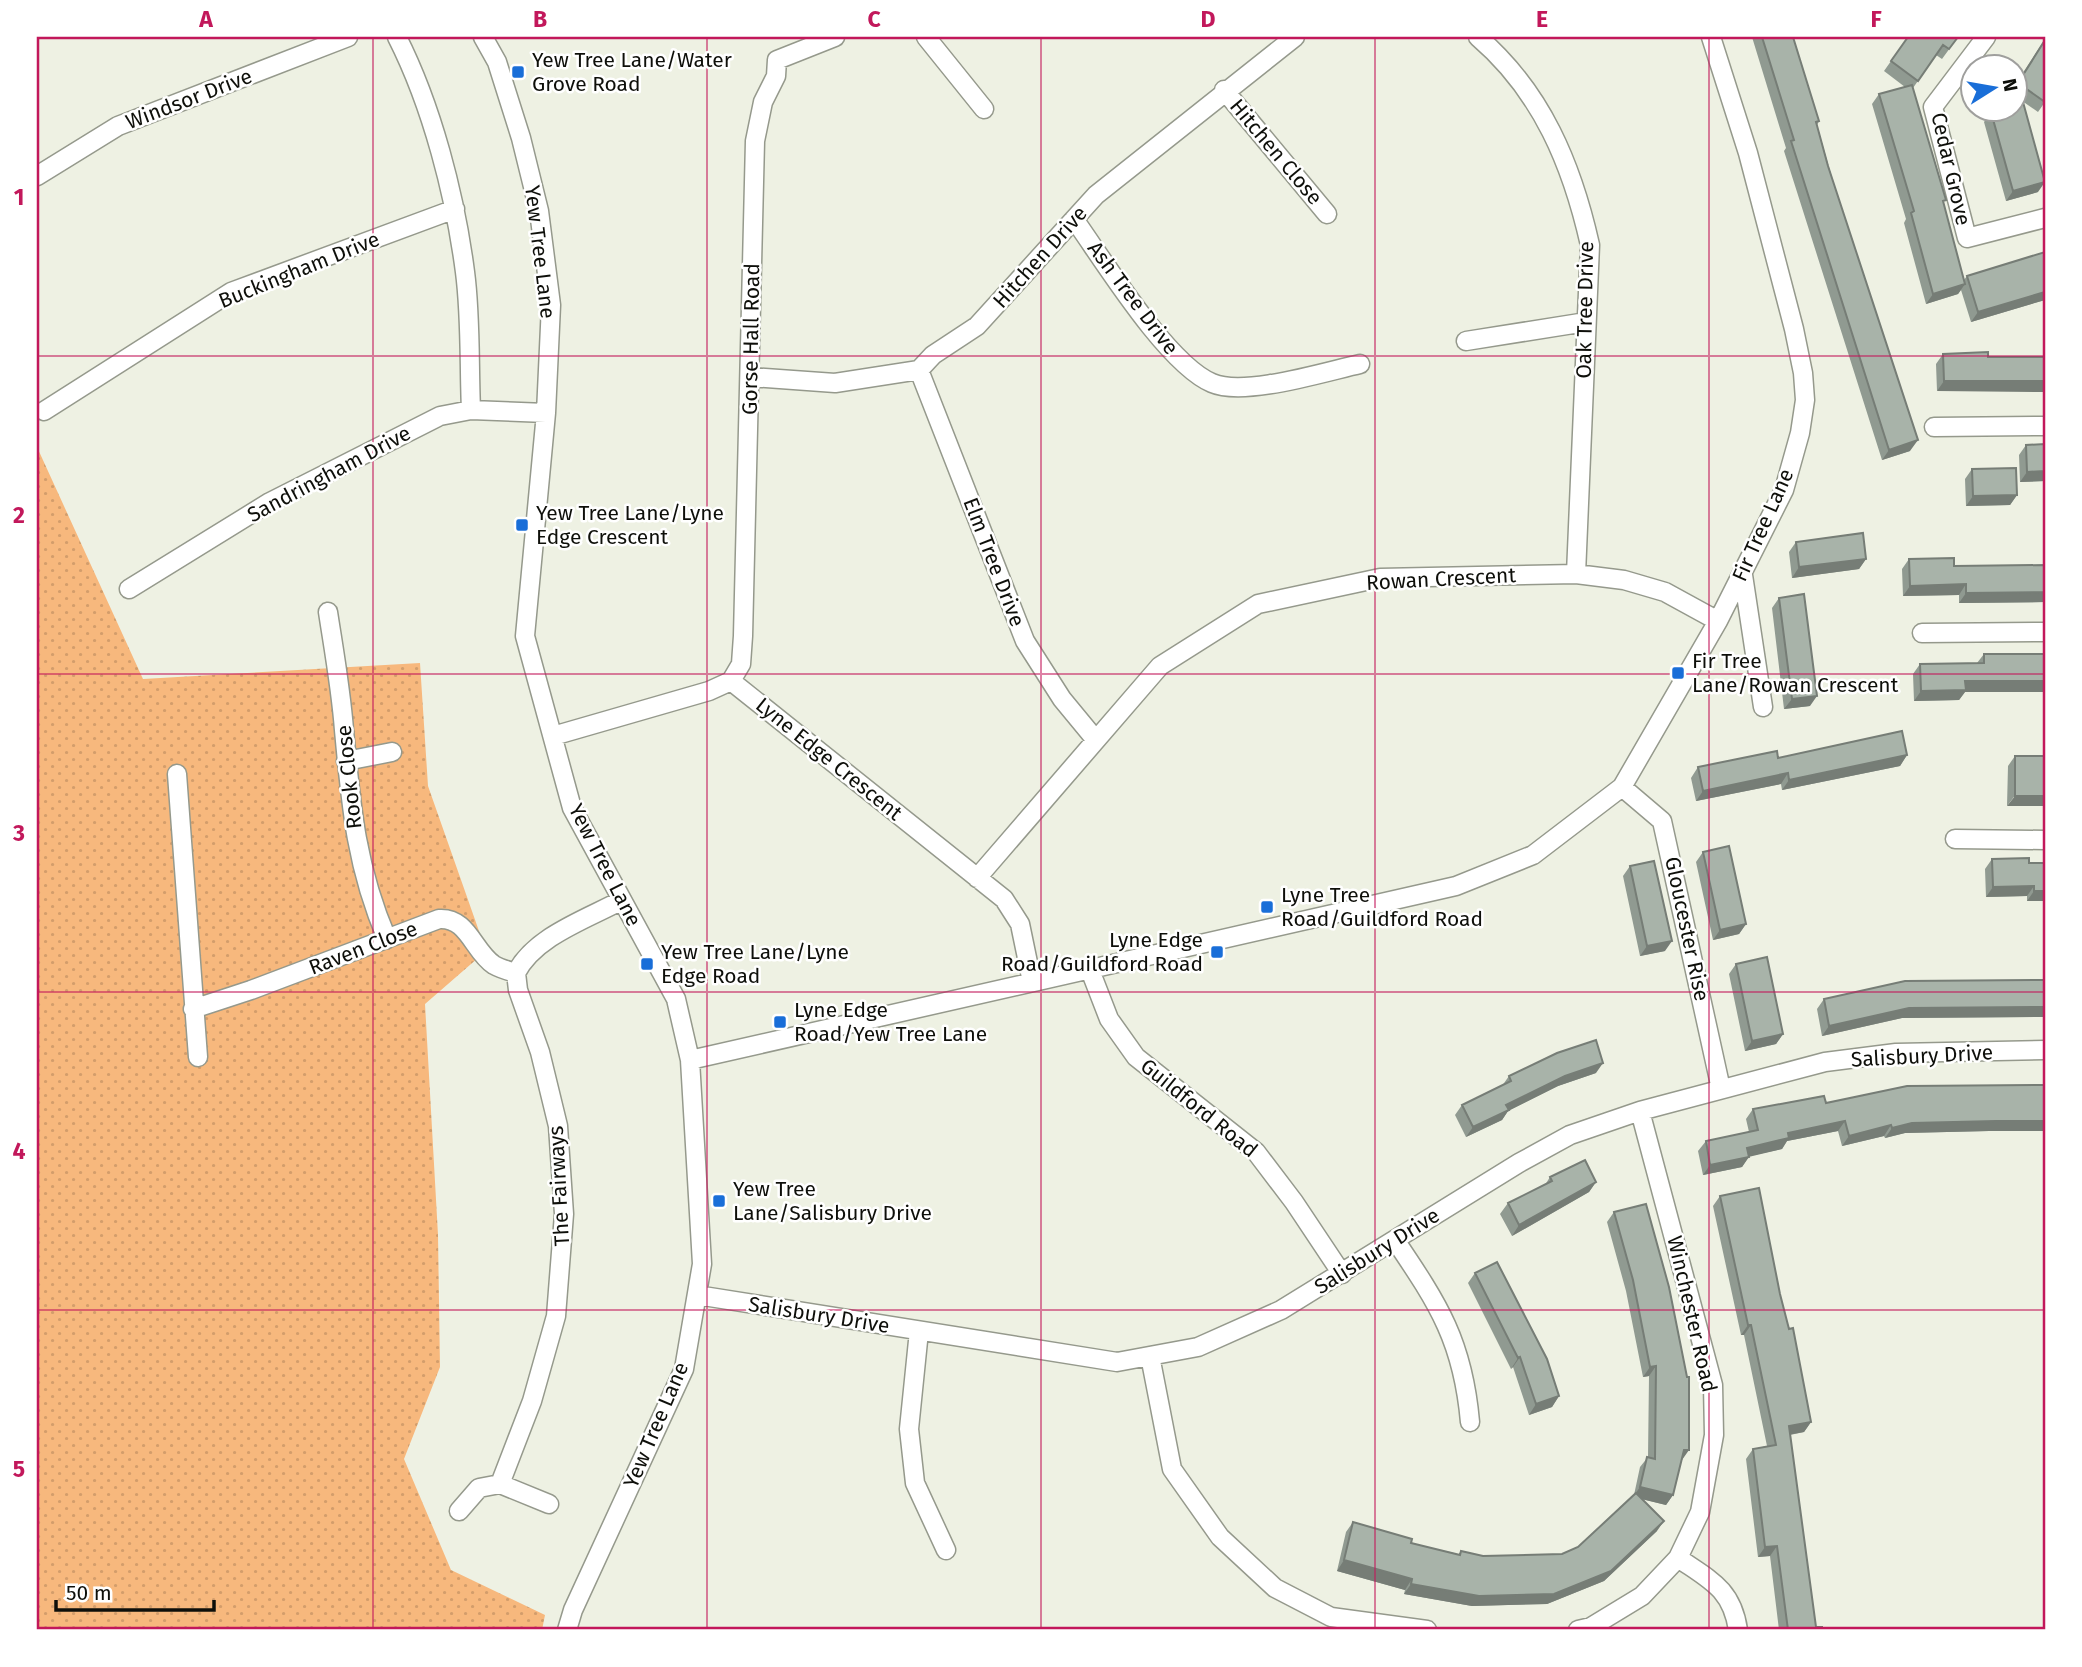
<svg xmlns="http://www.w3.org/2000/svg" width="2082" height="1667" font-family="'Fira Sans',sans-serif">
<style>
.grass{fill:url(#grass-dots)}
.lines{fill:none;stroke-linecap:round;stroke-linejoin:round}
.street-casing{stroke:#95998c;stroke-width:21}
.street{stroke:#fff;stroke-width:18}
.wall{fill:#909a91}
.shaded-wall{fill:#767d76}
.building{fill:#a8b3a9;stroke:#767d76;stroke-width:2}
.grid{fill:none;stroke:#c2185b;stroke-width:2;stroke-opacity:0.55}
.poi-dot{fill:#196ed8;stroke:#fff;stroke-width:2.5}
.labels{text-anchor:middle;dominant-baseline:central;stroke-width:5;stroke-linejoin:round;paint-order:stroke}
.poi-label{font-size:21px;fill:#0e0f0a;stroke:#fff;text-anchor:start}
.street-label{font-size:21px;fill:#0e0f0a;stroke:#fff}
.neatline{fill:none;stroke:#c2185b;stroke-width:2.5}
.grid-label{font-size:23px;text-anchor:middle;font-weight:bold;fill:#c2185b}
</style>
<defs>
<pattern id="grass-dots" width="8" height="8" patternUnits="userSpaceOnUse" patternTransform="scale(1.75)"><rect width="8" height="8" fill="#f7b87d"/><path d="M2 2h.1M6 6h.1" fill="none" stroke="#d39d6b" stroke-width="1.8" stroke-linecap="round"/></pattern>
</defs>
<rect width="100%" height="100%" fill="#eef1e3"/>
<path class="grass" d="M37 447 143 679 420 663 428 786 486 951 425 1004 438 1235 440 1367 404 1459 451 1570 545 1615 542 1630H37Z"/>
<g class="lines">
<defs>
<path id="street" d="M397 37C432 106 455 195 465 272 471 317 469 365 471 410
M483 37 497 62 521 138 539 211 551 305 546 413 525 636 572 808 676 999 690 1060 702 1264 684 1369 573 1610 567 1630
M926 37 984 109
M1478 37C1542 92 1572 165 1590 245L1576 574
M1986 37 1933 107 1967 238 2045 218
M1224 90 1327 214
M37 176 118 126 348 37
M1074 219C1104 261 1167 364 1212 383 1244 397 1324 372 1360 364
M1466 341 1586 322
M919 370 1025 641 1062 699 1095 739
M750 377 835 383 919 370 933 355 977 326 1096 195 1295 37
M44 411 231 292 455 209
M1934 427 2045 426
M1743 575 1763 707
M129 589 270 502 440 416 471 410 546 413
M328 612C334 651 341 690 344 730 351 806 356 867 387 939
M1922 633 2045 632
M731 681 741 664 743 636 755 141 763 102 776 76 777 60 835 37
M553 736 709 691 731 681 1004 899 1020 924 1032 982
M346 761 392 752
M177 774 198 1057
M1622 787 1662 821 1721 1089
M1955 839 2045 840
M977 878 1160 666 1258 604 1380 578 1576 574 1624 580 1665 592 1718 621
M1090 970 1109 1019 1136 1057 1256 1152 1294 1202 1342 1274
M193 1009 251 990 439 919C468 917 473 951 494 965 501 969 509 971 516 973
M690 1060 1456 886 1533 855 1622 787 1718 621 1784 490 1800 433 1805 400 1803 373 1794 329 1748 153 1711 37
M1395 1240C1439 1305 1463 1342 1470 1422
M697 1295 1117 1362 1198 1347 1281 1310 1519 1163 1570 1135 1640 1111 1825 1062 1896 1053 2045 1050
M919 1331 909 1429 915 1483 946 1550
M1150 1356 1172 1469 1220 1537 1275 1588 1331 1617 1427 1630
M549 1504 500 1484 532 1401 556 1316 564 1214 558 1126 540 1052 518 990 516 973C535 936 587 919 622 900
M459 1511 479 1488 500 1484
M1678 1558C1710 1580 1732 1589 1738 1630
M1578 1630 1591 1627 1642 1596 1678 1558 1700 1512 1714 1435 1713 1385 1640 1111"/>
</defs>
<use href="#street" class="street-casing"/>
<use href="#street" class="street"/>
</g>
<path class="wall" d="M1752 37H1793L1819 121 1817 125 1910 451 1882 460 1784 151 1786 148Z
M1908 37H1958L1942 59 1936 55 1913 88 1964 280 1967 276 2045 252V300L1971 322 1961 290 1958 294 1926 304 1904 223 1906 219 1872 104 1879 94 1905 87 1884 71Z
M2045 39V102L2038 112 2015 96V85Z
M1991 112 2038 192 2006 201 1984 122Z
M1988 352 1937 391 1936 364 1943 354Z
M2026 445 2045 481 2020 482 2019 455Z
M1972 469 2017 495 2010 505 1966 506 1965 479Z
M1796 542 1866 559 1859 569 1792 578 1789 552Z
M1909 559 1954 566 2045 565V602L1959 603V595L1903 596 1902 569Z
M1779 598 1810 706 1784 709 1772 608Z
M1984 654H2045L1965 692 1959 700 1914 701 1913 674 1920 664 1977 663Z
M1907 755 1900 766 1782 790 1781 784 1696 801 1691 778 1698 767 1778 758Z
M2015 756H2045L2007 806 2008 766Z
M1703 852 1746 924 1739 934 1713 940 1696 862Z
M1992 859 2029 863 2045 901H2027V896L1986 897 1985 869Z
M1630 866 1665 951 1640 956 1623 876Z
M1736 964 1783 1034 1776 1044 1745 1051 1729 974Z
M2045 980V1017L1902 1018 1822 1036 1817 1009 1824 999Z
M1596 1073 1558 1086 1508 1111 1502 1120 1466 1137 1455 1115 1462 1105 1502 1086 1509 1076Z
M2045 1085V1131H1989L1905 1133 1885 1138 1884 1136 1842 1146 1838 1131 1787 1141 1782 1149 1749 1156 1742 1167 1703 1175 1698 1151 1706 1141 1749 1132 1746 1119 1753 1109Z
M1550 1177 1596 1182 1589 1192 1512 1236 1500 1214 1508 1203 1545 1185Z
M1720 1196 1780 1294 1811 1422 1804 1432 1790 1435 1816 1627 1822 1630H1779L1770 1556 1758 1557 1746 1459 1753 1449 1767 1446 1744 1335H1741L1713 1206Z
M1646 1204 1681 1460 1673 1495 1666 1505 1642 1499 1657 1531 1604 1581 1547 1604 1472 1606 1404 1594 1405 1590 1337 1571 1346 1532 1353 1522 1411 1543 1458 1555 1461 1551 1483 1556 1562 1554 1578 1547 1634 1495 1640 1467 1648 1457 1649 1376 1643 1377 1626 1291 1607 1222 1614 1212Z
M1475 1273 1559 1396 1552 1407 1529 1415 1513 1367 1511 1369 1468 1283Z"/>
<path class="shaded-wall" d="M2045 182 2038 192 2006 201 2013 191Z
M1965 284 1958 294 1926 304 1933 294Z
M2045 292V300L1971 322 1978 312Z
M1944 381H2045V392L1937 391Z
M1918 440 1910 451 1882 460 1889 450Z
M2045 471V481L2020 482 2027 472Z
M2017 495 2010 505 1966 506 1973 496Z
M1866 559 1859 569 1792 578 1799 567Z
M1966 584 1959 595 1903 596 1910 586Z
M2045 592V602L1959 603 1966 593Z
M1965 681H2045V692H1965L1959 700 1914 701 1921 691Z
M1817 696 1810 706 1784 709 1792 699Z
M1907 755 1900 766 1782 790 1789 780Z
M1788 773 1781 784 1696 801 1703 791Z
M2015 796H2045V806H2007Z
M2034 886 2027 896 1986 897 1993 887Z
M2034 891H2045V901H2027Z
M1746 924 1739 934 1713 940 1720 930Z
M1672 941 1665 951 1640 956 1647 946Z
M2045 1007V1017L1902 1018 1822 1036 1829 1026 1909 1008Z
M1783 1034 1776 1044 1745 1051 1752 1041Z
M1603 1063 1596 1073 1558 1086 1508 1111 1502 1120 1466 1137 1473 1127 1506 1105 1565 1076Z
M1845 1121 1838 1131 1787 1141 1782 1149 1740 1159 1747 1148 1788 1133Z
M1996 1121H2045V1131H1989L1905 1133 1885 1138 1892 1128 1912 1123Z
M1891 1125 1884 1136 1842 1146 1849 1136Z
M1749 1157 1742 1167 1703 1175 1710 1165Z
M1596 1182 1589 1192 1512 1236 1519 1225Z
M1748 1325H1751L1744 1335H1741Z
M1520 1357 1513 1367 1511 1369 1518 1358Z
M1656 1366 1649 1376 1643 1377 1650 1367Z
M1559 1396 1552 1407 1529 1415 1536 1404Z
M1811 1422 1804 1432 1782 1436 1789 1426Z
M1684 1450H1689L1682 1460Z
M1640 1487 1673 1495 1666 1505 1633 1497Z
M1664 1521 1657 1531 1604 1581 1547 1604 1472 1606 1404 1594 1411 1584 1554 1594Z
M1777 1546 1770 1556 1758 1557 1765 1547Z
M1344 1560 1412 1579 1405 1590 1337 1571Z"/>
<path class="building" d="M1762 37H1793L1819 121 1816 122 1828 166 1918 440 1889 450 1791 141 1794 140Z
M1908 37H1958L1949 49 1943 45 1918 81 1891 61Z
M2045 40V102L2018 83Z
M1912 85 1946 200 1943 201 1965 284 1933 294 1911 213 1914 211 1879 94Z
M2023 102 2045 182 2013 191 1991 112 2002 108H2015V104Z
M2045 252V292L1978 312 1967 276Z
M1988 352V357H2045V381H1944L1943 354Z
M2045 444V471L2027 472 2026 445Z
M2016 468 2017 495 1973 496 1972 469Z
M1863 533 1866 559 1799 567 1796 542Z
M1954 558V566L2045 565V592L1966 593V584L1910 586 1909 559Z
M1804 594 1817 696 1792 699 1779 598Z
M1984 654H2045V681H1965L1966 690 1921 691 1920 664 1984 663Z
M1902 731 1907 755 1789 780 1788 773 1703 791 1698 767 1777 751 1778 758Z
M2015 756H2045V796H2015Z
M1729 846 1746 924 1720 930 1703 852Z
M2029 858V863H2045V891H2034V886L1993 887 1992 859Z
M1654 861 1672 941 1647 946 1630 866Z
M1767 957 1783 1034 1752 1041 1736 964Z
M2045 980V1007L1909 1008 1829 1026 1824 999 1905 981Z
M1596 1040 1603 1063 1565 1076 1506 1105 1509 1110 1473 1127 1462 1105 1511 1081 1509 1076 1557 1053Z
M2045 1085V1121H1996L1912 1123 1892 1128 1891 1125 1849 1136 1845 1121 1788 1133 1789 1138 1747 1148 1749 1157 1710 1165 1706 1141 1758 1130 1753 1109 1824 1096 1826 1103 1907 1086Z
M1585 1160 1596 1182 1519 1225 1508 1203 1552 1181 1550 1177Z
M1759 1188 1780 1294 1789 1329 1793 1328 1811 1422 1789 1426 1816 1627H1822V1630H1788L1777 1546 1765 1547 1753 1449 1776 1445 1751 1325H1748L1720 1196Z
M1646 1204 1669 1287 1687 1377H1689V1450H1684L1673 1495 1640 1487 1647 1457 1655 1459 1656 1366 1650 1367 1633 1280 1614 1212Z
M1497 1262 1547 1359 1559 1396 1536 1404 1520 1357 1518 1358 1475 1273Z
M1636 1493 1664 1521 1611 1571 1554 1594 1479 1596 1411 1584 1412 1579 1344 1560 1353 1522 1412 1539 1411 1543 1460 1555 1461 1551 1483 1556 1562 1554 1578 1547Z"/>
<path class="grid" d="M373 37V1630M707 37V1630M1041 37V1630M1375 37V1630M1709 37V1630M37 356H2045M37 674H2045M37 992H2045M37 1310H2045"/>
<g class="poi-dot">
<rect x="511" y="65" width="14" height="14" rx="3.5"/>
<rect x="515" y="518" width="14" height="14" rx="3.5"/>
<rect x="1671" y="666" width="14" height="14" rx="3.5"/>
<rect x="1260" y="900" width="14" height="14" rx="3.5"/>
<rect x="1210" y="945" width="14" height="14" rx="3.5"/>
<rect x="640" y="957" width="14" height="14" rx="3.5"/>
<rect x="773" y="1015" width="14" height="14" rx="3.5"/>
<rect x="712" y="1194" width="14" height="14" rx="3.5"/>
</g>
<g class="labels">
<g class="poi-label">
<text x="532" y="60">Yew Tree Lane/Water<tspan x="532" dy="24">Grove Road</tspan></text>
<text x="536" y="513">Yew Tree Lane/Lyne<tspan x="536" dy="24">Edge Crescent</tspan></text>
<text x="1692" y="661">Fir Tree<tspan x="1692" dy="24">Lane/Rowan Crescent</tspan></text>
<text x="1281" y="895">Lyne Tree<tspan x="1281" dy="24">Road/Guildford Road</tspan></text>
<text x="1203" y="940" text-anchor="end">Lyne Edge<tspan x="1203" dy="24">Road/Guildford Road</tspan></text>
<text x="661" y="952">Yew Tree Lane/Lyne<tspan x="661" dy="24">Edge Road</tspan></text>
<text x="794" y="1010">Lyne Edge<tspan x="794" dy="24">Road/Yew Tree Lane</tspan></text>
<text x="733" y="1189">Yew Tree<tspan x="733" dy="24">Lane/Salisbury Drive</tspan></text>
</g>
<g class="street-label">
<text transform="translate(189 99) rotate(-21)">Windsor Drive</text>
<text transform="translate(1276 152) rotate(50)">Hitchen Close</text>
<text transform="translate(1951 169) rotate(77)">Cedar Grove</text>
<text transform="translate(540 252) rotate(83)">Yew Tree Lane</text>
<text transform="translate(1040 257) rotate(-48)">Hitchen Drive</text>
<text transform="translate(299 270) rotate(-22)">Buckingham Drive</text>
<text transform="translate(1133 298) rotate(53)">Ash Tree Drive</text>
<text transform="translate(1585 310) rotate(-89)">Oak Tree Drive</text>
<text transform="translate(751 339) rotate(-89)">Gorse Hall Road</text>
<text transform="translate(329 474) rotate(-28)">Sandringham Drive</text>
<text transform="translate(1763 525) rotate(-66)">Fir Tree Lane</text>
<text transform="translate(994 562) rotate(69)">Elm Tree Drive</text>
<text transform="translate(1441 579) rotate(-3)">Rowan Crescent</text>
<text transform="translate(829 759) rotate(39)">Lyne Edge Crescent</text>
<text transform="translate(349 777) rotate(-96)">Rook Close</text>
<text transform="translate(605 865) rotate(63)">Yew Tree Lane</text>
<text transform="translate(1687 929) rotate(78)">Gloucester Rise</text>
<text transform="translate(363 948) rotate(-21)">Raven Close</text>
<text transform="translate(1922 1056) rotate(-3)">Salisbury Drive</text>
<text transform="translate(1199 1108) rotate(39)">Guildford Road</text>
<text transform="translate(559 1186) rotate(-93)">The Fairways</text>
<text transform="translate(1377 1251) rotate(-32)">Salisbury Drive</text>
<text transform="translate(1692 1314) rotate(77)">Winchester Road</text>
<text transform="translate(819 1315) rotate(9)">Salisbury Drive</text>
<text transform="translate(656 1425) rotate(-67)">Yew Tree Lane</text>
</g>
</g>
<rect width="2082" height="1667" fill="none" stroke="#ffffff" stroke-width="77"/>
<g transform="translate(1994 88) rotate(79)"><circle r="33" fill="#ffffff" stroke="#9f9f9d" stroke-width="2"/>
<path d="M0-5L12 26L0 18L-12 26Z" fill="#196ed8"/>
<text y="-10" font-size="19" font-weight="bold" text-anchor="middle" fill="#0e0f0a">N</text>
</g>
<path d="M56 1600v10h158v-10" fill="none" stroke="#0e0f0a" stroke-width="3.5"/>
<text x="66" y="1600" font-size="21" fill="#0e0f0a" stroke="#ffffff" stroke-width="5" paint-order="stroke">50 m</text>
<rect x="38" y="38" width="2006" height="1590" class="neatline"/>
<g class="grid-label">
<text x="206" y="27">A</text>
<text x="540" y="27">B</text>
<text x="874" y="27">C</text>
<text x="1208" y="27">D</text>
<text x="1542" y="27">E</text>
<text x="1876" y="27">F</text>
<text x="19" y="205">1</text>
<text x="19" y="523">2</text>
<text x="19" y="841">3</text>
<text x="19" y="1159">4</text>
<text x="19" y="1477">5</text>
</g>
</svg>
